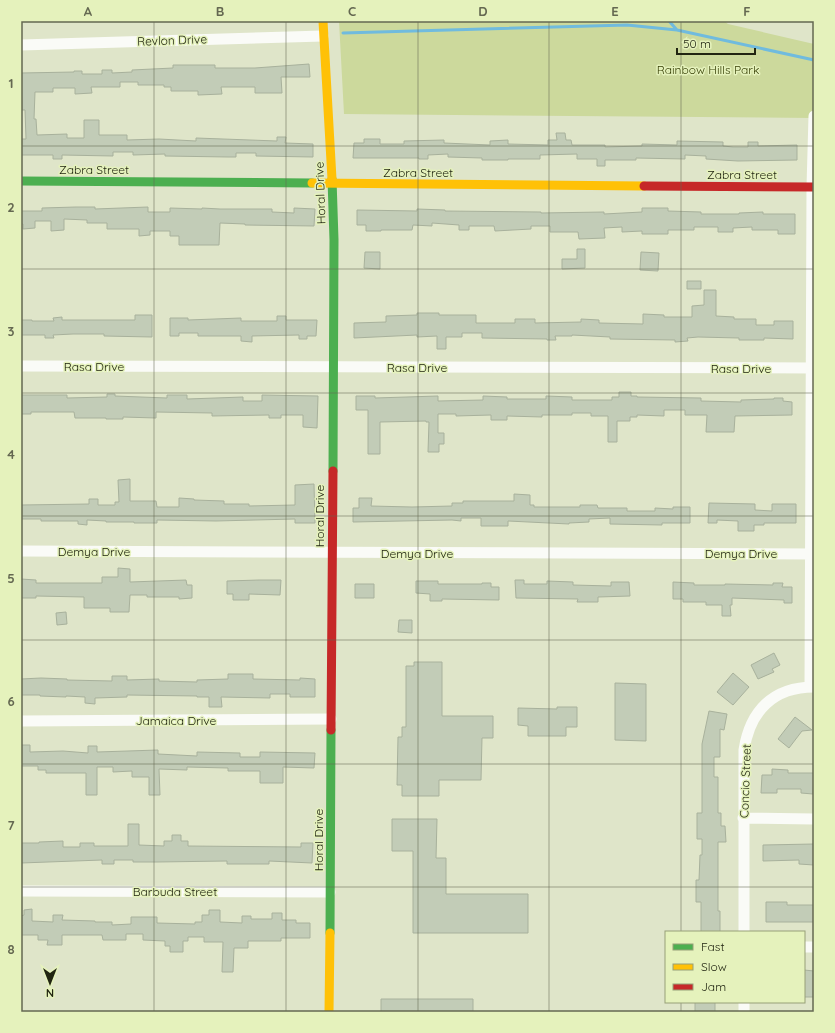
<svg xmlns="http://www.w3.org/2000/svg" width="835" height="1033" font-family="Quicksand,sans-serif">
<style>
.green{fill:#ccd99c}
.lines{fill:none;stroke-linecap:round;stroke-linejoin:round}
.stream{stroke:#70bbde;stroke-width:3}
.building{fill:#c2ccb7;stroke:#a8b19c}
.street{stroke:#fafbf7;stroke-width:11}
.fast{stroke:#4caf50;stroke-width:9}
.slow{stroke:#ffc107;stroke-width:9}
.jam{stroke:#c62828;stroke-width:9}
.grid{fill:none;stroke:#646851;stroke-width:1;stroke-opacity:0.55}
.labels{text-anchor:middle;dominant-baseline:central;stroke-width:3;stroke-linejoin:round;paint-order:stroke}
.street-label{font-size:12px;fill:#212511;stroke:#e5f2bc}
.park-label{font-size:12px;fill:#363f05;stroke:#e5f2bc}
.neatline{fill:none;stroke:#646851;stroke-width:1.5}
.grid-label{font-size:13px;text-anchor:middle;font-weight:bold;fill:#646851}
</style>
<rect width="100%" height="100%" fill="#dfe5c9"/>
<path class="green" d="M339 21H724L728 24 814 44V118L344 114Z"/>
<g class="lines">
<path class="stream" d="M669 21 677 30 814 60
M343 33 627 25 677 30"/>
</g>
<path class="building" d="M309 64 310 77H281L282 93H255V87H221L222 94 198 95V91H171V87H164V85H138V82H120V87H91L92 93 75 94V88H53V92H35L34 119H36L37 135 67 134V138H84V120H99V135H127V140L159 139 196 141V138L277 141V137H286L285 143 313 144V157L256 156V153H236V157H228L165 156V154L133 155V152H113V156L62 155V159H53V155H21V139H26L25 110H22L21 73 74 72V71H82V74H102V70H112V73L132 72V70L173 68V65H215V68H255Z
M556 133H565L566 140H571L572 145H605V147L642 146V144L677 145V141L723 142V146L733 147H748V142H758V146L797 145V160L738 161 706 159V156L685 155V159L636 158V160H605V166H597V159H577V154L540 155V159H508V160H482V158L448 157V154L428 155V159H419V158H353L354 143H364V139H380V144H404V141L444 140V143L490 145V141L508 140V144L548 145V140H557Z
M76 207H95V209L148 207V212H170V208L202 209V208L220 209H272V212L294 213V208L315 209 314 226 245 225V224L220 223 219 245H179V236H170V231H150V235L139 236V229H107V223H87V220L64 219V230L51 231V221H35V228L23 229V224H21V211H42V208Z
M642 208H668V211L701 212V214H739V213L763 212V214H795V234H778V230H752V227L733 228V232H718V227H694V230H668V234H642V231L622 232V227L604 228 605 238 579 239 578 232H550V226H531V229L495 231 494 226H469V230H459V225L432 223V226L413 225 412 230H381V231H366V225H357V210L417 211V209L445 210V211L541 212V213L604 212V214L642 212Z
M577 249H585V268L562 269V259H577Z
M365 252H380V269L364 268Z
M641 252 659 253 658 271 640 270Z
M687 281H701V289H687Z
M704 290H716V316L734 317V319H756V325H774V321H793V339L764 338V340H739V338L698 337 687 338 688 341 675 342V340L610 339V337L572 335V336H555L556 340H547V339L482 338V333H462V337H446V349H437V336L417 337V335L354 338V323L386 322V316L417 315V313H439V315H476V323H515V319H535V323L581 322V319L599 320V323L643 324V314L664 315V317H692V306L704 305Z
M135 315H152V337L104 336V334H73L53 335 54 338H45V335H21V320H32V321H54L53 318 62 317V320H135Z
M277 316H286V320H317L316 336H307V339H299V335L252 336V342L241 341V336H198V333H179V336H170V318H188V320L241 318V321H277Z
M619 392H631V396H637V397L701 398V401L741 402V400L774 399V398H783V401L792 402V415L735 416 734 432H706L707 415H685V410H664V416L637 415V417H630V421H617V442H608V416H591V413H572V415H542V417L507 416V420H491V415L456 416V414H438V433H444V444H439V452H428L429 422H426V421L380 422V454H368V410H356V396H375V398L438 396V401L483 400V396L507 397V399H546V396L572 397V400H612V397H619Z
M107 394H115V396L167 398V395H187V399L243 397V401H262V395L318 396 317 428 303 427V415H281V418H269V415L212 416V413L156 412V418L123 417V419H106V418H75L74 412H31V414H21V395H67V398L107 397Z
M130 479V501H156L157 507H179V498L194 499V500L224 501V504H249V506L295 505V485L314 484 315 523H295V519L216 521 157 520V523H134V522H106V521L87 520V525L78 524V521H41V519H21V505L89 504V499H98V505H115V502H119L118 480Z
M514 494 530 495V505H534V507H580V505H597L598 508H627V511H655V508L673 509V507H690V523H662V525L610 524V518L589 519V522L569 523V524L508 521V526H481V518H461V521L452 520 353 522V508H359V498H372L371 506 412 507 452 506V503H463V501H514Z
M709 503 755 504V510L772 511V504H796V523H764V525H754V531H738V521L717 520V523H708Z
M118 568 130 569V582L186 580 187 585H192V598L179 599V597H147V595H130L129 612H110V608H84V597L36 596V598H21V579L36 580V583H102V577H118Z
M259 580H281L280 595 249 594V600H233V594H227V581Z
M515 580H524V584H547V581L573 582V585L611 586V582H629L630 596 598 597V602H577L578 599 516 598Z
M416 581H438V584H482V583H491V587H499V600L442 599V601H430V594L416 593Z
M673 582 694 583V585H725V584L773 585V583H783L782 587H792V603H784V600L732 598V605H730L731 616H722V605H706V602H683V599H673Z
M355 584H374V598H355Z
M66 612 67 624 57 625 56 613Z
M399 620H412V633L398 632Z
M774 653 780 665 772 669 774 672 758 679 751 665Z
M414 662H442V716H493V738H482L481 780H439V796H402V785H397L398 737H402V727H406V666H414Z
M733 673 749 687 733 705 717 692Z
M228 674H253V679L300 680V678L315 679V697H290V694H270V698L221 697 222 707H209V697H197V696L127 695V697L95 698V704L85 703V697L66 696V697L40 696V695H21V679L41 678 67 679V680L112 681V676H127V680L159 679V681L197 682V680L228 679Z
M615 683 646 684V741L615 740Z
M557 707H577V727H566V736H528V726L518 725V708L557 709Z
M709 711 727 714 724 730 720 729V757H714V777H718V813H721V826H725L726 842H718V911H720V932H701V902H696V880H699L700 855H702V839H697V813H702V744Z
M795 717 812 730 802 731 789 748 778 739Z
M21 745H30V752L63 751 88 753V746H97V752L158 750V754L197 756V752L240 753V757H260V752L315 753 314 768 283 767V783H260V771H228V768L187 767V770L159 769 160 795H149V777H132V771L113 772V767H97V795H86V773H46V770H38V766H21Z
M772 769 788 770V773H814L813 794 801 793V789H777V793H761L762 775H772Z
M392 819H437L436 858H446V894H528V933H413V851H392Z
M128 824H139V845L164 846V841H172V835H181V841H188V846L301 847V843H313L312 863 269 861V864H227V861L157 862H133V860H114V864H102V860L21 863V843H39V842L63 841V847H80V843H94V846H128Z
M814 844V865L799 864V860L763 861V845Z
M766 902H787V905H814V922H766Z
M32 909V921L53 922V915H63L62 920 95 921V922H112V925L131 924V917H157V923L195 924V922H202V915H209V910H220V922L242 923V916H251V919H272V913H282V920H296V923H310V938H281V941H248V948H234L233 972H222L223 942H204V937H188V941H183V952H170V946H165V941L143 940V934H126V940H103L102 935H62V945H47L48 940H38V935H21V916L24 915V910Z
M804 970 814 971V997H804Z
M381 999H473V1012H381Z
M695 1002H715V1012H695Z"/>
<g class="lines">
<path class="street" d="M21 45 323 36
M21 366 814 368
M21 551 814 554
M810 687 812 187 814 116
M21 721 331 719
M743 818 814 819
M21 891 330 892
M744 932V750C750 711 773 687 814 687
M804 947H814
M744 1012V1002"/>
<path class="fast" d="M332 179 334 240 333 471
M21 181 312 183
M330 933 331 730"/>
<path class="slow" d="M323 21 332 179
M312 183 644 186
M329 1012 330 933"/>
<path class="jam" d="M644 186 814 187
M331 730 333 471"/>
</g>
<path class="grid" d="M154 21V1012M286 21V1012M418 21V1012M549 21V1012M681 21V932M21 146H814M21 269H814M21 393H814M21 516H814M21 640H814M21 764H814M21 887H814M681 1002V1012"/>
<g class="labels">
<g class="street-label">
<text transform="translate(172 40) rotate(-2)">Revlon Drive</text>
<text x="94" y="169">Zabra Street</text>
<text x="418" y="172">Zabra Street</text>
<text x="742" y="174">Zabra Street</text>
<text transform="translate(320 193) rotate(-92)">Horal Drive</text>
<text x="94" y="366">Rasa Drive</text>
<text x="417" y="367">Rasa Drive</text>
<text x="741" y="368">Rasa Drive</text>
<text transform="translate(319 516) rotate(-90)">Horal Drive</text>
<text x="94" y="551">Demya Drive</text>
<text x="417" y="553">Demya Drive</text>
<text x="741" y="553">Demya Drive</text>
<text x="176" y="720">Jamaica Drive</text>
<text transform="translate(745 781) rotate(-88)">Concio Street</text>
<text transform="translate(318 840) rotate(-90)">Horal Drive</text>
<text x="175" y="891">Barbuda Street</text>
</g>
<g class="park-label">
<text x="708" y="69">Rainbow Hills Park</text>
</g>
</g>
<rect width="835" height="1033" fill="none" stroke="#e5f2bc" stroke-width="44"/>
<rect x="665" y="931" width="140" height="72" fill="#e5f2bc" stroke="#97a078"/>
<rect x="673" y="944" width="20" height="6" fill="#4caf50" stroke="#97a078"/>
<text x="701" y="951" font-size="12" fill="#212511">Fast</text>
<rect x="673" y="964" width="20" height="6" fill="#ffc107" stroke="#97a078"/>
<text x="701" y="971" font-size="12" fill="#212511">Slow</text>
<rect x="673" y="984" width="20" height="6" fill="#c62828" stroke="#97a078"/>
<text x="701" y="991" font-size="12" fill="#212511">Jam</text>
<g transform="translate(50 983) rotate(180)" stroke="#e5f2bc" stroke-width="3" paint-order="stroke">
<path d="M0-3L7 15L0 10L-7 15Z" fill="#212511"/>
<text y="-6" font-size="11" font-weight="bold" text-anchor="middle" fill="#212511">N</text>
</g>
<path d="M677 48v6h78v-6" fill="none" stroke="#212511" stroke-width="2"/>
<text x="683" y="48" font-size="12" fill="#212511" stroke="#e5f2bc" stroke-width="3" paint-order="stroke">50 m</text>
<rect x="22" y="22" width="791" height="989" class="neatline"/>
<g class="grid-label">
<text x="88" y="16">A</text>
<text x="220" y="16">B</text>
<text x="352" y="16">C</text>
<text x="483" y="16">D</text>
<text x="615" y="16">E</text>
<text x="747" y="16">F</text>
<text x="11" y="88">1</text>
<text x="11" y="212">2</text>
<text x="11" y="336">3</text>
<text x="11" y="459">4</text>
<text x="11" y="583">5</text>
<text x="11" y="706">6</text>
<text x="11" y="830">7</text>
<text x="11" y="954">8</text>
</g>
</svg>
